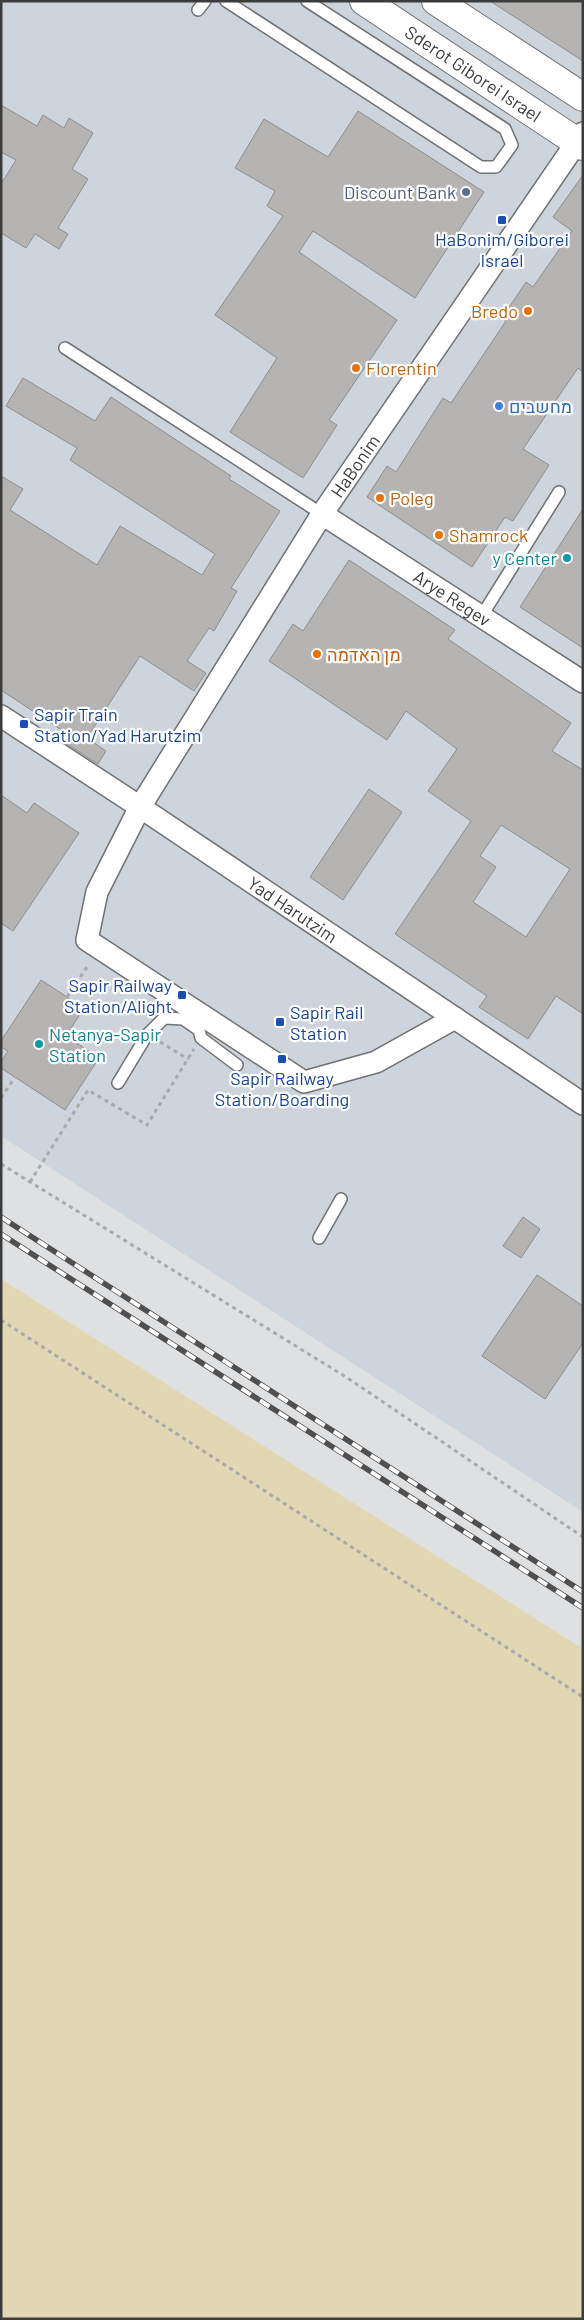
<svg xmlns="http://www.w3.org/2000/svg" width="584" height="2320" font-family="Barlow,Heebo,sans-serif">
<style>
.built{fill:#cdd4db}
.sand{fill:#e1d7b2}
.building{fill:#b5b4b3;stroke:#8e8d8c;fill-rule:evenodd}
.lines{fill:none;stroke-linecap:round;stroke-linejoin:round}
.service-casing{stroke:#707172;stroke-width:14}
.minor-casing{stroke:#707172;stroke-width:24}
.tertiary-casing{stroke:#707172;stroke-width:30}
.path{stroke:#a8a9aa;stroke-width:3;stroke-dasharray:4 4;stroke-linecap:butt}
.service{stroke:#fff;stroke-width:11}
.minor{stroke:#fff;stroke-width:21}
.tertiary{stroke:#fff;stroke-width:28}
.rail-casing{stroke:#4f4f50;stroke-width:5.5}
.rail{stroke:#fff;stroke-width:4;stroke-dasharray:11;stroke-linecap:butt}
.service-dot{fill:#5c6f8a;stroke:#fff;stroke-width:2}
.transit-dot{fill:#1a4fb4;stroke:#fff;stroke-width:2}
.food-dot{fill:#e8710a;stroke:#fff;stroke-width:2}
.shop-dot{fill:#3f7fe0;stroke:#fff;stroke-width:2}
.culture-dot{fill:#0f9aa8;stroke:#fff;stroke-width:2}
.labels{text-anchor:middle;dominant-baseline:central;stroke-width:4.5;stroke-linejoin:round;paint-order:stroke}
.street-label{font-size:18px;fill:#3c3c3d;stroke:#fff}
.service-label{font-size:18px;fill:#4e5e75;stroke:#fff;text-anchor:end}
.transit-label{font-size:18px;fill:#164399;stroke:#fff}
.food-label{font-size:18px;fill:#c56008;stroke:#fff;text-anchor:start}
.shop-label{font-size:18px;fill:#366cbe;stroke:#fff;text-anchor:start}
.culture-label{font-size:18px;fill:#0d838f;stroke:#fff;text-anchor:end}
</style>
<rect width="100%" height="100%" fill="#dfe0e2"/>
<path class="built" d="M1 1H583V1512L1 1136Z"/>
<path class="sand" d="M1 1279 583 1649V2319H1Z"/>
<path class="building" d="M490 1H583V61Z
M1 105 37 126 43 115 64 128 69 118 93 133 72 169 88 179 58 228 68 234 59 249 35 234 26 248 1 233V184L16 160 1 152Z
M358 111 484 192 415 298 313 231 299 252 397 320 329 420 337 425 303 478 230 432 277 358 215 315 283 216 267 206 275 191 235 168 264 119 328 157Z
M583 175V372L578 368 523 449 549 465 513 521 505 517 472 567 367 497 387 466 396 472 443 398 451 403 506 321 502 318 526 282 533 287 572 231 553 217Z
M23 378 95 421 111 397 231 476 229 479 280 511 231 588 237 591 214 631 209 628 187 661 206 673 194 691 140 656 87 738 106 751 98 764 67 744 72 737 1 690V476L23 489 10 510 97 565 120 526 202 575 215 554 70 460 77 448 6 406Z
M583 509V648L520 607Z
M349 560 455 630 448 639 571 723 552 751 583 770V1014L556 996 528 1039 479 1007 487 996 395 934 471 821 428 791 457 749 406 711 387 740 269 661 293 624 303 631ZM501 825 570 869 526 937 473 902 496 867 480 856Z
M369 789 402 812 343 900 310 877Z
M1 795 27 813 34 803 79 833 13 931 1 923Z
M41 980 84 1008 66 1036 99 1058 65 1110 1 1068V1062L8 1051 1 1047V1041Z
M523 1217 540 1229 521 1258 503 1246Z
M537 1275 583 1306V1343L545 1399 482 1356Z"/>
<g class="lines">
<defs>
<path id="service" d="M226 1 481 167H496L512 145 505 129 307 1
M198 10 205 1
M65 348 322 514
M481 617 559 492
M118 1083 147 1035 164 1018 183 1019 199 1030 201 1038 237 1065
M319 1238 341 1199"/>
<g id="minor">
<path id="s1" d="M322 514 583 682"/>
<path id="s2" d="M1 716 140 807 583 1104"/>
<path id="s3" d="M455 1018 376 1062 304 1082 87 940 97 892 140 807 322 514 583 133"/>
</g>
<g id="tertiary">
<path id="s4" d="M364 1 583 146"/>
<path d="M436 1 583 97"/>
</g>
</defs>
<use href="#service" class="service-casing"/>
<use href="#minor" class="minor-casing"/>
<use href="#tertiary" class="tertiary-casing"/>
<path class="path" d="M67 997 89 964
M160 1042 188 1059
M1 1098 15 1077
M1 1164 346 1377 583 1537
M30 1182 88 1090 147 1125 194 1049
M1 1320 583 1697"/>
<use href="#service" class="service"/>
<use href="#minor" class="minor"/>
<use href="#tertiary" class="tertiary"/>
<defs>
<path id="rail" d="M1 1217 583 1592
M1 1234 583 1608"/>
</defs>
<use href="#rail" class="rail-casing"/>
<use href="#rail" class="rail"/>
</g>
<circle class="service-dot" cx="466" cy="192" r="5"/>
<g class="transit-dot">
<rect x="497" y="215" width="10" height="10" rx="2.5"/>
<rect x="19" y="719" width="10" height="10" rx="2.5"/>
<rect x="177" y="990" width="10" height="10" rx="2.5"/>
<rect x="275" y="1017" width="10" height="10" rx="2.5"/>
<rect x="277" y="1054" width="10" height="10" rx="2.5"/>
</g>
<g class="food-dot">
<circle cx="528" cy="311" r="5"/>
<circle cx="356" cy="368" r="5"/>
<circle cx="380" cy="498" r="5"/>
<circle cx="439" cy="535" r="5"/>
<circle cx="317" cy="654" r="5"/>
</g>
<circle class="shop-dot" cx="499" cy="406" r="5"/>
<g class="culture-dot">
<circle cx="567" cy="558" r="5"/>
<circle cx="39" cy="1044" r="5"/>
</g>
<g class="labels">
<g class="street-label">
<text stroke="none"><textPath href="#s4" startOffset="131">Sderot Giborei Israel</textPath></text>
<text stroke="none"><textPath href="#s3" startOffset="972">HaBonim</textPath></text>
<text stroke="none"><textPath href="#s1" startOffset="155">Arye Regev</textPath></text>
<text stroke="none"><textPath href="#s2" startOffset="350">Yad Harutzim</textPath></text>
</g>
<g class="service-label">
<text x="456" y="192">Discount Bank</text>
</g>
<g class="transit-label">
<text x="502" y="239">HaBonim/Giborei<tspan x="502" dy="21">Israel</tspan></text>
<text x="34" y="714" text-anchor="start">Sapir Train<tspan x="34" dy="21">Station/Yad Harutzim</tspan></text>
<text x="172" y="985" text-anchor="end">Sapir Railway<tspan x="172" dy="21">Station/Alight</tspan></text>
<text x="290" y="1012" text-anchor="start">Sapir Rail<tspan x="290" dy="21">Station</tspan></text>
<text x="282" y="1078">Sapir Railway<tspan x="282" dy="21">Station/Boarding</tspan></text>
</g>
<g class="food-label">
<text x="518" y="311" text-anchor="end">Bredo</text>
<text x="366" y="368">Florentin</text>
<text x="390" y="498">Poleg</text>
<text x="449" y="535">Shamrock</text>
<text x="327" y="654">מן האדמה</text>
</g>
<g class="shop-label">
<text x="509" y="406">מחשבים</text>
</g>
<g class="culture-label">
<text x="557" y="558">y Center</text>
<text x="49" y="1034" text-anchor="start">Netanya-Sapir<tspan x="49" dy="21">Station</tspan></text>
</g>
</g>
<rect width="584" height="2320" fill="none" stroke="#3c3c3d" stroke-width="5"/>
</svg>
